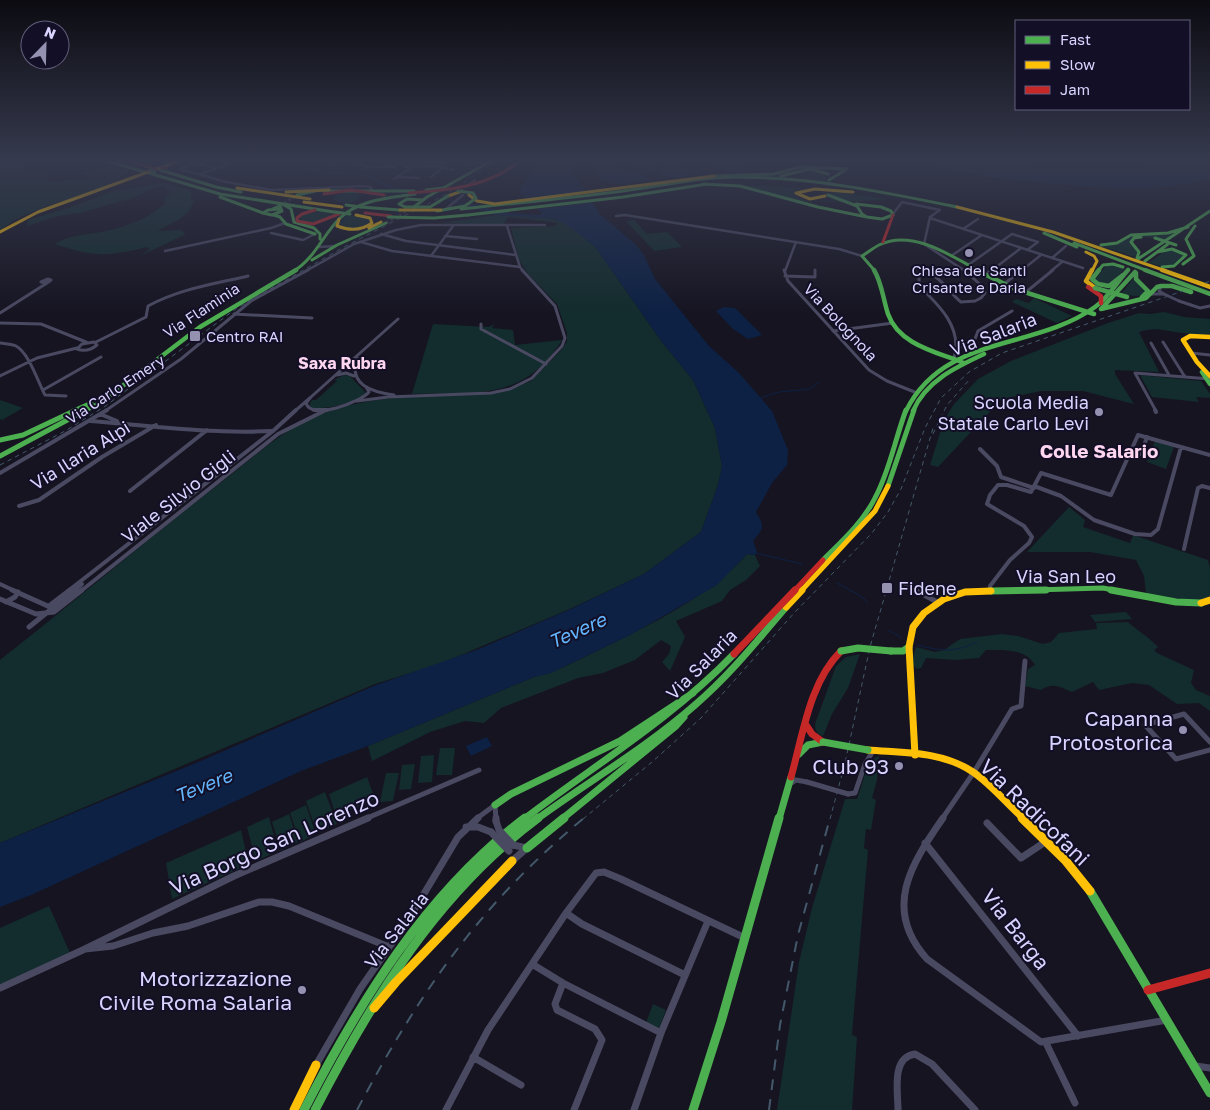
<svg xmlns="http://www.w3.org/2000/svg" width="1210" height="1110" font-family="'Golos Text',sans-serif">
<style>
.green{fill:#132c2d}
.water{fill:#0d2144}
.pier{fill:#161421}
.lines{fill:none;stroke-linecap:round;stroke-linejoin:round}
.stream{stroke:#0d2144;stroke-width:1}
.river{fill:#0d2144;fill-rule:evenodd}
.secondary-tunnel{stroke:#333142;stroke-width:3;stroke-dasharray:3 2;stroke-linecap:butt}
.street-far4{stroke:#4a4962;stroke-width:2.5}
.street-far3{stroke:#4a4962;stroke-width:3}
.street-far2{stroke:#4a4962;stroke-width:4}
.street-far1{stroke:#4a4962;stroke-width:5}
.street{stroke:#4a4962;stroke-width:7}
.fast-far4{stroke:#4caf50;stroke-width:3}
.fast-far3{stroke:#4caf50;stroke-width:4.5}
.fast-far2{stroke:#4caf50;stroke-width:5}
.fast-far1{stroke:#4caf50;stroke-width:7}
.fast{stroke:#4caf50;stroke-width:9}
.slow-far4{stroke:#ffc107;stroke-width:3}
.slow-far3{stroke:#ffc107;stroke-width:4.5}
.slow-far2{stroke:#ffc107;stroke-width:5}
.slow-far1{stroke:#ffc107;stroke-width:7}
.slow{stroke:#ffc107;stroke-width:9}
.jam-far4{stroke:#c62828;stroke-width:3}
.jam-far3{stroke:#c62828;stroke-width:4.5}
.jam-far2{stroke:#c62828;stroke-width:5}
.jam-far1{stroke:#c62828;stroke-width:7}
.jam{stroke:#c62828;stroke-width:9}
.rail-far1{stroke:#43596b;stroke-width:1;stroke-dasharray:4.5 4;stroke-linecap:butt}
.rail{stroke:#43596b;stroke-width:2;stroke-dasharray:11 9;stroke-linecap:butt}
.street-bridge-far2{stroke:#4a4962;stroke-width:3}
.street-bridge-far1{stroke:#4a4962;stroke-width:5}
.street-bridge{stroke:#4a4962;stroke-width:7}
.fast-bridge-far2{stroke:#4caf50;stroke-width:3}
.fast-bridge-far1{stroke:#4caf50;stroke-width:4.5}
.fast-bridge{stroke:#4caf50;stroke-width:7}
.slow-bridge{stroke:#ffc107;stroke-width:3}
.jam-bridge{stroke:#c62828;stroke-width:3}
.poi-dot{fill:#9591b1;stroke:#130f26;stroke-width:2}
.labels{text-anchor:middle;dominant-baseline:central;stroke-width:4;stroke-linejoin:round;paint-order:stroke}
.far-poi-label{font-size:15px;fill:#d9d4ff;stroke:#130f26}
.far-street-label{font-size:15px;fill:#d9d4ff;stroke:#130f26}
.far-quarter-label{font-size:16px;font-weight:bold;fill:#ffd6f0;stroke:#130f26}
.street-label{font-size:18px;fill:#d9d4ff;stroke:#130f26}
.poi-label{font-size:18px;fill:#d9d4ff;stroke:#130f26;text-anchor:end}
.neighbourhood-label{font-size:19px;font-weight:bold;fill:#ffd6f0;stroke:#130f26}
.water-label{font-size:19px;font-style:italic;fill:#62b6ff;stroke:#130f26}
.near-poi-label{font-size:21px;fill:#d9d4ff;stroke:#130f26;text-anchor:end}
.near-street-label{font-size:21px;fill:#d9d4ff;stroke:#130f26}
</style>
<rect width="100%" height="100%" fill="#161421"/>
<path class="green" d="M0 160H41L23 166 22 170 46 172 50 175 47 179 48 182 88 178 92 176 80 174C93 168 117 164 129 172 119 177 115 182 107 186 72 201 30 206 0 230Z
M810 170 826 175V183L806 180 798 175 802 171Z
M165 183 191 191V200L194 201C187 220 173 221 158 231L180 230 186 234 140 256 150 249 148 247C108 256 95 258 55 244 69 235 85 235 101 232 123 228 149 219 165 203L164 199 170 192 165 187H157L135 197 80 213 57 216 27 226 28 220 68 208 117 190Z
M740 185 805 188 796 190 793 194C807 207 829 197 845 202L799 201Z
M829 191 890 199C872 199 841 208 829 191Z
M346 192 357 193 361 197C354 204 342 205 333 199L337 195Z
M321 211 332 213C325 222 310 226 300 219L302 215Z
M347 215 367 218 371 222C363 231 350 229 340 226V222Z
M497 215C513 216 543 215 557 220 572 225 585 238 596 248L662 342 693 380 715 428 722 466 718 485 701 532 644 574 572 608 440 664 375 684 0 843V660C74 602 145 541 219 484 254 457 287 425 329 411 383 393 442 396 498 393L531 381 562 349 567 341V333L557 304 528 274 519 260 511 228 555 226 558 223 508 217 503 225 440 223Z
M634 220 647 234 667 232 682 247 654 251 626 221Z
M1177 232 1164 240 1146 237 1131 240 1138 253 1135 257 1098 245H1116L1133 235H1163Z
M1166 250 1178 251 1184 255 1172 266H1161L1149 263Z
M1115 265 1125 268 1112 284H1101L1095 280 1106 266Z
M1133 279 1144 288 1145 293 1139 296 1120 295Z
M1034 298 1072 316 1057 323 1012 302 1016 299 1029 303Z
M1164 312 1185 317 1210 319V335C1201 335 1191 334 1182 333 1166 331 1155 326 1139 332L1159 372 1115 370V374L1134 404 1083 391H1041L1002 399 938 467 930 465 944 420 954 404 978 379 1011 361 1108 323 1139 313 1150 314Z
M433 324 489 327 494 324 492 328 513 330 515 345 562 340C524 402 475 392 412 394Z
M344 375 350 376 366 393C354 404 328 409 312 408L309 405 312 400H316L337 381 334 380Z
M1140 375 1201 381 1210 394V398L1196 397 1199 402 1152 397Z
M0 400 23 408 2 420 0 419Z
M1155 441 1174 447 1166 469 1147 462Z
M1069 507 1085 520 1083 527 1130 543 1133 536H1136L1208 560 1210 568V596C1195 609 1163 597 1146 594L1144 576 1136 560 1090 552H1027Z
M747 554 755 555 760 566 746 580 730 590 722 601 676 621 685 637 670 671 662 662 669 654 671 646 661 640 635 660 603 673 578 678 501 708 484 723 465 721 430 732 372 761 368 746 534 677C556 672 576 661 597 651 648 626 709 597 747 554Z
M1126 612 1132 619 1095 622 1090 615Z
M1128 622C1138 631 1149 637 1158 647L1154 650 1157 653 1194 670 1191 683 1196 690 1210 696V711L1199 703 1177 704 1149 685 1132 683 1099 690 1093 682 1072 692C1060 687 1053 682 1041 690L1025 686 1028 669 1035 665C1025 648 1003 650 986 650L979 658 955 660 926 658 921 668 917 669 911 663 916 647 935 652 944 650 960 639 1002 634 1018 636 1043 644 1051 642 1059 633 1097 629 1096 623Z
M860 654 848 688 832 714 823 736C817 734 815 730 815 724L836 666 846 657Z
M440 748H455L452 775H436Z
M434 755 432 782 418 783 421 756Z
M879 756 877 780 872 798 876 800 871 830 866 829 864 848 868 850 852 1035 857 1037 852 1110H777L799 962 812 908 845 799H857L868 765 871 760Z
M415 764 411 789 399 790 402 765Z
M386 773H399L393 801 380 802Z
M367 777 375 799 336 816 329 794Z
M325 792 337 824 317 833 306 801Z
M306 805 316 834 300 842 290 813Z
M289 814 298 842 281 850 272 822Z
M269 817 278 851 256 861 247 827Z
M241 830 249 864 172 899 166 863Z
M49 906 70 953 0 985V928Z
M653 1004 666 1010 659 1029 646 1023Z"/>
<path class="water" d="M535 160H572L574 177 583 187 600 214 635 244 644 255 655 279 709 346 739 373 772 411 788 450 787 465 772 483 756 512C765 527 764 528 753 541L757 552 755 555 747 554 717 585 681 606 632 634 551 673 534 677 368 746 301 771 31 895 0 907V843L196 763 376 685 479 649 573 608 644 574 701 532 718 485 722 466 715 428 693 380 662 342 596 248 583 237 564 223 554 219 497 215 447 200 388 188C379 184 374 178 364 176 345 172 310 178 297 163L323 172H341L368 175 397 188 510 213 540 215 542 213 520 193 521 186 527 181Z
M594 160 641 174 650 180C632 182 613 188 598 178L593 165Z
M607 160H647L662 163 653 173Z
M674 160H714L755 168 752 172 739 173Z
M913 160H977L1023 166 1090 169 1151 166 1180 160H1210V179C1170 189 1128 188 1088 186 1029 183 969 177 913 160Z
M670 164 703 170C691 179 674 179 660 175L666 165Z
M724 307 735 308 762 335 748 339 733 329 716 311Z
M487 737 492 746 471 756 466 746Z"/>
<path class="pier" d="M589 192 595 202 536 209 533 207 553 204 532 206 525 200Z"/>
<g class="lines">
<path class="stream" d="M1003 164 1004 160
M346 202 338 200 336 197 351 193 359 197 354 201
M342 227 341 224 347 216
M363 227 367 223 364 219
M760 398 779 392 810 389 819 382
M756 553 802 564
M837 583 861 596 868 603
M888 630 902 638
M917 645C940 651 955 653 977 642"/>
<path class="river" d="M285 160H290L310 169 306 170Z"/>
<path class="secondary-tunnel" d="M827 191 828 183
M280 206 297 195
M386 223 410 209"/>
<path class="street-far4" d="M153 160 164 162 176 161
M189 160 216 169 202 173
M216 160 230 164 216 168
M345 160 369 167H395
M376 160 392 165 446 161 487 163
M196 163 180 169 226 182 272 190 366 186 372 188 370 191
M326 164 340 160
M437 166 454 170
M406 167 437 166 447 162
M397 177 419 178
M431 177 442 168
M394 179 411 168
M466 187 475 180
M446 209 463 195
M940 210 930 217 924 244 965 271
M893 214 902 202 940 210
M616 216 625 215 839 249 862 256
M930 218 1083 268
M507 226 520 267 523 271
M963 229 978 219
M271 233 303 240 315 234
M381 234 406 241 515 255
M445 236 477 239
M361 242 392 251 520 267
M319 247 335 246
M165 251 271 228 285 223
M431 256 453 226
M951 256 982 235
M1052 258 1066 246
M968 265 1012 234 1038 242 1027 250
M306 271 354 244 396 230 421 225H545
M785 271 796 242
M991 271 1021 248
M1021 271 1041 255
M1051 271 1062 262"/>
<path class="street-far3" d="M784 270 788 281 869 370 887 381 917 393
M985 275 992 270
M785 276 815 277V270
M48 279 51 280 47 283 41 282Z
M1004 284 1022 270
M1026 292 1053 270
M1152 294H1164L1159 291 1161 287
M1179 301 1200 308 1210 306
M0 313 47 283
M234 314 312 318
M0 323 41 324 86 342
M481 324V329L546 364
M833 331 893 323
M94 342 97 345C91 350 85 352 77 349L82 344Z
M96 342 146 317 148 306C179 289 214 284 248 276
M1163 342 1185 377
M0 343C5 344 12 344 16 346 29 353 38 382 45 395L66 396
M1151 343 1169 375
M956 350 975 339 978 331 1012 311
M1191 353 1210 355
M357 358C348 385 372 392 394 395
M954 358C963 328 939 305 919 286V273C939 271 947 291 961 302L975 301 981 298 985 293 983 287 964 270
M337 375 346 373 354 376
M0 376 37 358 77 348
M366 387 369 392C361 402 311 421 306 403L311 397 398 319
M43 390 101 357
M357 401 388 397 491 393 510 389 532 378 562 346 565 338 555 306 522 270
M105 411 181 359 251 301 308 270
M295 411 311 397
M1156 411 1135 373 1210 379"/>
<path class="street-far2" d="M314 410H327
M1155 410 1156 412
M100 414 117 421
M90 421C150 426 212 434 272 431
M980 449 997 466 1001 477 1034 488
M1131 452 1141 454 1147 437
M0 473 107 410
M1034 486 1061 496 1094 520 1135 534 1151 535 1158 529 1181 447
M130 491 207 430
M19 506 39 500 102 457 156 425
M1184 549 1198 488 1202 486 1210 488
M902 582 917 591
M0 584 15 591
M68 591 273 431 296 410
M74 591 82 584
M81 591 278 434 324 411
M990 591V586L1010 560 1029 543 1032 537 1024 526 987 504 990 495 998 485H1007L1031 492 1041 473 1111 495 1138 435 1210 455"/>
<path class="street-far1" d="M12 590 50 607
M915 590 939 603
M0 599 36 614 54 612 82 590
M6 602 15 597 18 592
M49 606 70 590
M29 627 75 590
M1210 742 1184 714 1145 725 1176 759 1210 750
M790 784 796 780 807 782
M848 794 855 793 865 764 873 751
M495 805 496 819
M365 819 479 770
M476 819 495 805
M942 819 974 772 1012 709 1021 706 1025 661"/>
<path class="street" d="M496 818V821
M943 818C911 864 882 909 927 959L1041 1042 1167 1020
M987 823 1021 858 1045 842
M466 827H478L491 832
M925 843 1078 1036
M513 845 527 848
M512 861 527 848
M566 913 582 924 685 975
M85 949 234 876 368 818
M532 964 563 983 661 1033
M563 983 555 1004 557 1010 595 1029 602 1040 574 1110
M0 988 85 949 113 946 153 933 188 926 259 902H272L289 906 389 947
M1046 1043 1075 1103
M473 1057 521 1085
M316 1065 360 989 410 917 458 837 478 818
M1196 1066 1210 1068
M446 1110 488 1030 566 913 596 873 604 872 621 879 745 938
M634 1110 661 1033 708 921
M898 1110C898 1092 891 1057 915 1054L932 1064 975 1110"/>
<path class="fast-far4" d="M104 160 145 172
M160 170 216 187 241 192
M149 173 220 194 334 212
M714 176 774 174 800 167 847 169 829 180
M781 176 810 169 828 174
M703 184 740 186 818 207 867 217
M426 190 443 188
M324 191H414
M297 195 315 191
M828 195 857 206 862 214 867 217 882 219 893 215
M220 197 263 213
M856 204 881 207 891 211 893 215
M284 205 291 209 294 222 314 228 320 234V239
M361 207 400 210
M405 207 399 204 407 199 423 200
M414 207 427 197 493 160
M273 209 280 206 282 211 272 215 263 213 268 210 280 209
M461 209C515 203 569 198 623 191 661 186 698 177 736 177 810 177 884 192 957 207
M274 215 280 217 286 224 315 234
M468 215 623 197 707 184
M1044 233 1077 247
M1074 243 1148 271
M337 245 386 223
M1101 245 1117 243 1131 235 1168 233 1188 227
M1157 252 1172 249 1186 255 1174 266 1162 267
M1137 258 1139 252 1131 242 1134 238 1141 237
M1138 259 1210 211
M312 260 337 245
M1145 261 1168 244
M1183 264 1194 256 1186 239 1195 226
M294 271C315 258 323 235 339 219 359 199 390 198 415 194
M875 271 862 256C867 253 873 248 879 245 912 229 950 255 979 271
M1098 271 1103 265 1113 264 1123 267"/>
<path class="fast-far3" d="M874 270C882 283 883 299 888 314 899 345 937 352 964 363
M976 270 1015 289 1094 314
M1099 270 1092 279 1098 284 1109 286 1123 275
M1145 270 1210 294
M1136 273V279L1148 291 1142 297
M1102 308 1135 272
M1101 309 1146 298 1157 287 1161 286H1172L1191 292
M1202 372 1210 384
M73 411 91 403
M84 411 100 403 200 327 296 270
M906 411C944 334 1034 351 1095 307 1108 298 1117 282 1128 270
M913 411C926 381 956 367 984 354"/>
<path class="fast-far2" d="M0 440 23 435 76 410
M0 456 86 410
M888 486 914 410
M823 560C842 541 863 522 875 498 890 470 895 439 906 410
M999 591 1103 588 1118 591"/>
<path class="fast-far1" d="M1111 590 1176 602 1201 603
M991 591 1046 590
M891 651H903L909 647
M799 754 808 745 823 742
M495 805 511 794 620 741 693 693
M524 819C596 764 670 720 734 654
M537 819C589 781 646 748 695 705 729 676 757 641 786 607
M562 819 676 726 684 717
M779 819 791 777"/>
<path class="fast" d="M527 848 564 818
M1090 891 1210 1093
M304 1110C360 1001 426 893 525 818
M315 1110C372 1000 437 893 538 818
M693 1110 721 1022 779 818"/>
<path class="slow-far4" d="M237 188 310 199
M286 192 329 190
M469 195 477 201 495 204 714 176
M448 196 462 191
M825 196 810 199 796 193 815 189 853 192
M304 202 342 207
M957 207 1053 232 1166 271
M339 219 337 226C350 231 361 231 372 223L370 218 356 215
M369 228 381 222
M0 232 38 212 181 160
M1086 252 1094 256 1097 261 1092 271"/>
<path class="slow-far3" d="M1092 270 1086 281 1095 288
M1162 270 1210 287
M1210 337 1190 336 1183 340 1197 362 1210 376"/>
<path class="slow-far2" d="M801 591 875 511 888 486"/>
<path class="slow-far1" d="M1201 603 1210 600
M786 607 802 590
M868 750C904 753 942 751 973 772 992 785 1007 804 1024 819
M915 755 909 647 913 627 924 613 944 599 965 592 991 591"/>
<path class="slow" d="M1022 818 1065 860 1090 891
M374 1008 396 982 512 861
M294 1110 316 1065"/>
<path class="jam-far4" d="M126 160 156 169
M324 194 351 190 384 195
M315 210 302 214 297 218V221L313 224 339 214
M365 213 391 216
M883 242 893 215"/>
<path class="jam-far3" d="M1088 287 1101 296V303"/>
<path class="jam-far2" d="M794 591 823 560"/>
<path class="jam-far1" d="M734 654 795 590
M806 725 812 734 823 742
M791 777C803 735 809 683 841 651"/>
<path class="jam" d="M1148 990 1210 973"/>
<path class="rail-far1" d="M1205 283 1210 281
M933 434 947 405 970 379
M0 465 65 431 104 407 237 308 344 247 445 195 498 160
M583 819 652 762 701 718 795 612 872 533 888 512 901 489 925 428 941 398 969 372 1002 353 1183 291
M830 819 845 763 870 647 933 428"/>
<path class="rail" d="M357 1110C419 993 481 903 584 818
M769 1110 780 1025 798 935 830 818"/>
<path class="street-bridge-far2" d="M1164 294 1179 301"/>
<path class="street-bridge-far1" d="M807 782 848 794"/>
<path class="street-bridge" d="M496 821 499 830 513 845
M491 832 509 851"/>
<path class="fast-bridge-far2" d="M150 170 155 172
M346 205 361 207
M405 207H430L448 196
M437 211 465 206 476 198 473 193 458 191
M335 212 350 214
M388 217 434 218 468 215
M1155 238 1176 245"/>
<path class="fast-bridge-far1" d="M1095 288 1127 297"/>
<path class="fast-bridge" d="M841 651 858 648 891 651
M823 742 868 750"/>
<path class="slow-bridge" d="M400 210H441"/>
<path class="jam-bridge" d="M161 167 166 168
M409 193C450 190 489 187 521 160"/>
</g>
<linearGradient id="sky" x2="0" y2="1"><stop stop-color="#0c0b12"/><stop offset="0.51" stop-color="#363a4e"/><stop offset="1" stop-color="#363a4e" stop-opacity="0"/></linearGradient>
<rect width="1210" height="315" fill="url(#sky)"/>
<g class="poi-dot">
<circle cx="969" cy="253" r="5"/>
<rect x="189" y="330" width="12" height="12" rx="2.5"/>
<circle cx="1099" cy="412" r="5"/>
<rect x="881" y="582" width="12" height="12" rx="2.5"/>
<circle cx="1183" cy="730" r="5"/>
<circle cx="899" cy="766" r="5"/>
<circle cx="302" cy="990" r="5"/>
</g>
<g class="labels">
<g class="far-poi-label">
<text x="969" y="270">Chiesa dei Santi<tspan x="969" dy="17">Crisante e Daria</tspan></text>
<text x="206" y="336" text-anchor="start">Centro RAI</text>
</g>
<g class="far-street-label">
<text transform="translate(201 310) rotate(-33)">Via Flaminia</text>
<text transform="translate(841 322) rotate(47)">Via Bolognola</text>
<text transform="translate(115 389) rotate(-33)">Via Carlo Emery</text>
</g>
<g class="far-quarter-label">
<text x="342" y="363">Saxa Rubra</text>
</g>
<g class="street-label">
<text transform="translate(993 334) rotate(-21)">Via Salaria</text>
<text transform="translate(80 455) rotate(-32)">Via Ilaria Alpi</text>
<text transform="translate(178 496) rotate(-38)">Viale Silvio Gigli</text>
<text x="1066" y="576">Via San Leo</text>
<text transform="translate(701 664) rotate(-45)">Via Salaria</text>
<text transform="translate(396 930) rotate(-52)">Via Salaria</text>
</g>
<g class="poi-label">
<text x="1089" y="402">Scuola Media<tspan x="1089" dy="21">Statale Carlo Levi</tspan></text>
<text x="898" y="588" text-anchor="start">Fidene</text>
</g>
<g class="neighbourhood-label">
<text x="1099" y="450">Colle Salario</text>
</g>
<g class="water-label">
<text transform="translate(577 630) rotate(-24)">Tevere</text>
<text transform="translate(203 785) rotate(-22)">Tevere</text>
</g>
<g class="near-poi-label">
<text x="1173" y="718">Capanna<tspan x="1173" dy="24">Protostorica</tspan></text>
<text x="889" y="766">Club 93</text>
<text x="292" y="978">Motorizzazione<tspan x="292" dy="24">Civile Roma Salaria</tspan></text>
</g>
<g class="near-street-label">
<text transform="translate(1035 812) rotate(44)">Via Radicofani</text>
<text transform="translate(274 842) rotate(-24)">Via Borgo San Lorenzo</text>
<text transform="translate(1016 929) rotate(52)">Via Barga</text>
</g>
</g>
<rect x="1015" y="20" width="175" height="90" fill="#130f26" stroke="#625e7d"/>
<rect x="1025" y="36" width="25" height="8" fill="#4caf50" stroke="#625e7d"/>
<text x="1060" y="45" font-size="15" fill="#d9d4ff">Fast</text>
<rect x="1025" y="61" width="25" height="8" fill="#ffc107" stroke="#625e7d"/>
<text x="1060" y="70" font-size="15" fill="#d9d4ff">Slow</text>
<rect x="1025" y="86" width="25" height="8" fill="#c62828" stroke="#625e7d"/>
<text x="1060" y="95" font-size="15" fill="#d9d4ff">Jam</text>
<g transform="translate(45 45) rotate(23)"><circle r="24" fill="#130f26" stroke="#625e7d"/>
<path d="M0-4L9 19L0 12L-9 19Z" fill="#9591b1"/>
<text y="-8" font-size="14" font-weight="bold" text-anchor="middle" fill="#d9d4ff">N</text>
</g>
</svg>
